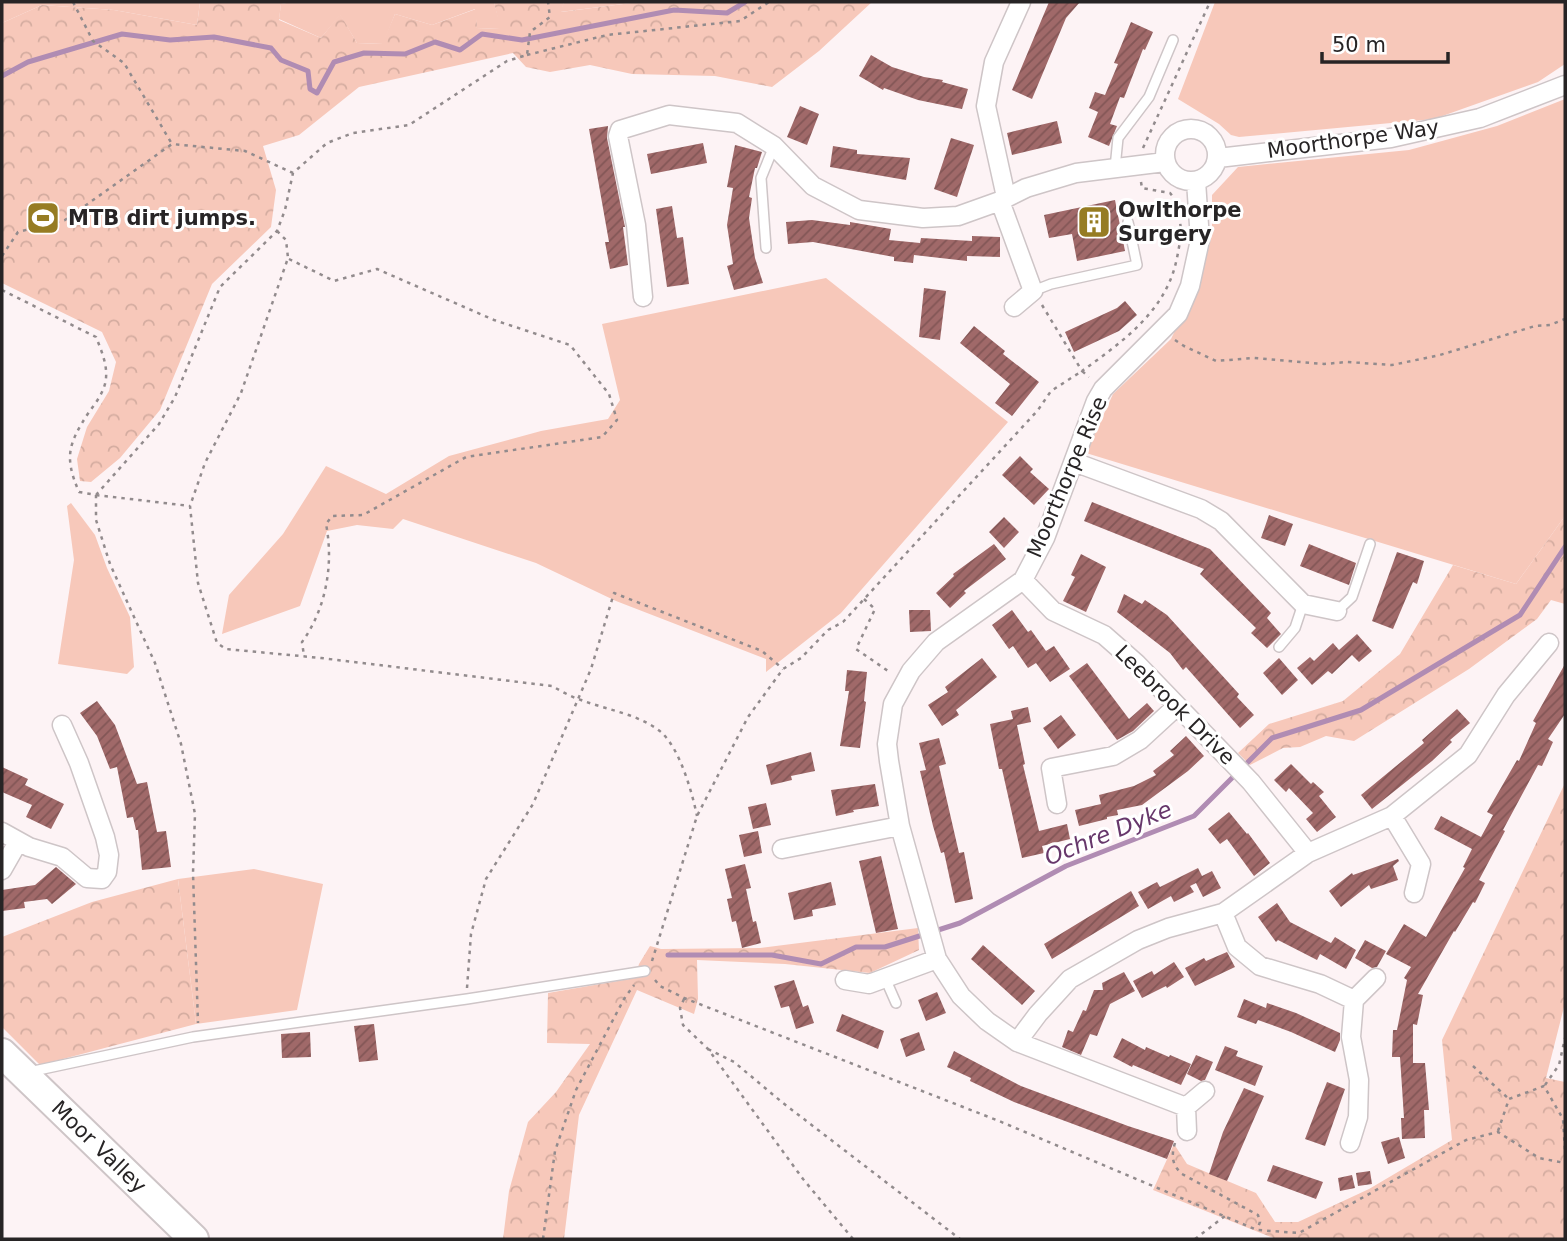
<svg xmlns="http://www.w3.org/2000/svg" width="1567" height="1241" font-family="'DejaVu Sans',sans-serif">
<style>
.grass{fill:#f7c8ba}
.forest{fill:url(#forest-crowns)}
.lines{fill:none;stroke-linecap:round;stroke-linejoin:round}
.stream{stroke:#b08cb3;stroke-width:5}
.building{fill:url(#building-hatch)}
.lane-casing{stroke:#cec5c7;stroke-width:12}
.street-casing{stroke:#cec5c7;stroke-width:21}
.primary-casing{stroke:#cec5c7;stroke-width:32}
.path{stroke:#928b8d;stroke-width:2.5;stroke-dasharray:3.5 5;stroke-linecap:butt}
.lane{stroke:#fff;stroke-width:9}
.street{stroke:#fff;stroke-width:18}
.primary{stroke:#fff;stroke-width:28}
.labels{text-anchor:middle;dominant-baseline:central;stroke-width:6;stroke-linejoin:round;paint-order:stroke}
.street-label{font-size:21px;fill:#272425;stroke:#fff}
.poi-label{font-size:21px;font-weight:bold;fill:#272425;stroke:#fff;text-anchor:start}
.water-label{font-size:23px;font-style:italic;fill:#67376b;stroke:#fff}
</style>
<defs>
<pattern id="forest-crowns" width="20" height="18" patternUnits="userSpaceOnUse" patternTransform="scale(1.75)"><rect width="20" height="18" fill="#f7c8ba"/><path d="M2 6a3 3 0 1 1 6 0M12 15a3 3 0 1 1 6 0" fill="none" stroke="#d4aca0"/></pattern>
<pattern id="building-hatch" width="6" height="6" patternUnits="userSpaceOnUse" patternTransform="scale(1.75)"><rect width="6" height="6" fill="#a06969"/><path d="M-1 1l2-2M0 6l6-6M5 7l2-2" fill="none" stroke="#825656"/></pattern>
</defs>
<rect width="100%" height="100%" fill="#fdf3f5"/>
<path class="grass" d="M2 2H200L197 25 114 10 42 5 2 23Z
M292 2H494L501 28 477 29 475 9 432 25 395 14 383 44 357 43 340 15 321 38 279 19 281 4Z
M564 2H639L560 12Z
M1215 2H1565V64L1538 82 1434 119 1239 137 1231 135 1219 124 1178 99Z
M1565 99V516L1516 584 1086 453 1113 394 1171 339 1201 276 1212 235V195L1238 167 1409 150 1497 126Z
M826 278 1008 422 841 613 766 672V659L616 601 536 563 403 519 393 529 357 525 327 531 300 606 222 634 229 595 283 534 326 466 386 494 449 456 541 431 608 419 620 400 602 324Z
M71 503 95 535 107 568 130 617 134 667 127 674 58 664 74 560 67 506Z
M254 869 323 884 297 1010 196 1024 178 879Z"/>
<path class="forest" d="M200 2H291L281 4 279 20 321 38 340 14 357 43 382 44 395 14 432 25 476 9 477 29 500 28 494 2H564L561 12 639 2H872L819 51 772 87 715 76 632 74 590 65 550 72 526 67 513 53 359 87 299 135 263 146 276 190 271 227 212 284 160 410 120 458 91 482 80 481 77 459 87 427 109 391 116 362 102 332 2 283V23L42 5 114 10 197 25Z
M1565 516V604L1551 600 1537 619 1469 669 1354 741 1326 736 1300 747 1283 748 1250 765 1238 753 1269 724 1343 701 1400 654 1453 565 1516 584Z
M1565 783V1003L1546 1078 1565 1082V1239H1276L1153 1190 1174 1144 1187 1164 1256 1193 1275 1222H1298L1369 1189 1452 1140 1442 1040Z
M178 879 196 1024 40 1065 2 1027V937L92 902Z
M918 928 919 950 870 973 785 964 697 960 698 999 694 1014 637 990 579 1115 564 1239H503L509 1191 528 1122 556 1092 590 1044 547 1043 548 993 635 978 639 964 650 946 661 949 760 948Z"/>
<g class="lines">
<path class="stream" d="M2 76 28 62 122 34 170 40 214 37 271 48 281 60 308 71 310 89 317 93 334 62 364 53 405 54 435 42 460 50 482 34 522 40 674 10 727 13 745 2
M668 955H772L821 964 856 947H885L960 923 1066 866 1194 816 1272 738 1361 710 1520 615 1565 547"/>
</g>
<path class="building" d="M1049 2H1080L1066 18 1032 99 1012 90Z
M1131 22 1153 32 1145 50 1143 49 1124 98 1120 97 1110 124 1117 126 1109 146 1088 137 1098 112 1089 108 1095 92 1105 95 1118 64 1114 63Z
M871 55 892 67 924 77 943 80 942 82 968 89 962 109 918 100 884 88 883 90 859 76Z
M800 106 819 114 807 145 787 137Z
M1057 121 1062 143 1012 155 1007 133Z
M608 126 607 138 625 227H623L628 265 610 269 605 242H609L589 129Z
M951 138 974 145 957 197 934 189Z
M703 143 707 163 651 174 647 154Z
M735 145 762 152 757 168H755L749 197 752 198 749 218 755 258 763 283 734 290 727 266 733 264 727 225 733 188 727 187Z
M833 146 857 150V154L910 158 906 180 830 167Z
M1115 200 1125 251 1077 261 1072 234 1049 238 1044 215Z
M672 206 677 238 683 237 689 284 667 287 656 209Z
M812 220 850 225V222L891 229 889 240 920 243 921 238 972 241V236L1000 237V257L967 256V261L914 255 913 263 894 261V257L813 242 788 244 786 222Z
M924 288 946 291 940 340 919 337Z
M1125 301 1137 315 1119 331 1074 352 1065 332 1117 308Z
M974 326 1005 351 1003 354 1039 382 1012 416 995 403 1010 384 960 343Z
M1020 456 1033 469 1030 472 1049 489 1034 505 1002 475Z
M1092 502 1210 549 1271 613 1267 618 1281 634 1267 648 1251 633 1256 628 1200 574 1204 569 1084 521Z
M1269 515 1293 524 1285 546 1261 538Z
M1004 517 1019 532 1004 548 989 532Z
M994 544 1006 559 964 591 966 593 950 608 936 593 954 576 953 574Z
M1309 544 1356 563 1349 585 1300 566Z
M1397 552 1424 561 1417 584 1413 582 1393 629 1372 621Z
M1081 554 1106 567 1086 612 1063 601 1075 577 1071 575Z
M1124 594 1142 604 1145 600 1167 615 1239 694 1237 697 1254 715 1240 728 1186 667 1183 670 1170 653 1117 612Z
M909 610H930L931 631 910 632Z
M1012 610 1028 632 1031 630 1046 651 1054 646 1070 669 1050 682 1036 663 1028 668 1013 646 1009 649 992 625Z
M1357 634 1372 651 1359 662 1352 655 1332 674 1328 671 1312 685 1297 668 1310 657 1314 661 1333 643 1339 650Z
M982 658 997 677 956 710 959 715 942 726 928 705 948 692 945 687Z
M1279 658 1298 680 1282 695 1263 673Z
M1087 663 1129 719 1147 703 1154 711 1133 731 1117 740 1069 676Z
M1565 664V714L1548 739 1553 742 1542 766 1538 765 1503 830 1505 831 1479 880 1485 883 1475 903 1473 902 1455 932 1454 931 1418 994 1423 995 1417 1025 1413 1024V1063H1425L1429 1110H1424L1425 1138 1402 1139 1401 1118H1404L1400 1057H1392L1393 1030H1397L1407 980 1404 978 1411 967 1386 954 1404 924 1426 937 1465 868 1463 867 1472 849 1434 829 1441 816 1481 837 1493 815 1487 812 1517 760 1519 761 1536 723 1533 721Z
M847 670 867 672 864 701 866 702 860 748 840 746 849 691H845Z
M97 701 115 725 137 784 147 782 157 832 166 831 171 867 142 870 138 830H136L133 817 127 818 117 767 110 769 97 736 80 713Z
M1028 707 1031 722 1017 725 1025 764 1023 765 1039 831 1067 824 1070 839 1042 846 1044 853 1022 858 1002 769H999L990 724 1013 719 1011 711Z
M1457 709 1470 723 1450 740 1452 742 1432 761 1372 809 1361 795 1424 743 1422 740Z
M1061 715 1076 735 1058 749 1043 728Z
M1186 736 1204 756 1188 771 1142 805 1117 810 1118 815 1107 817V819L1079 826 1075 810 1101 804 1099 795 1134 786 1156 775 1153 771 1174 755 1170 751Z
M939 738 946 764 939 766 959 853 964 852 973 899 955 903 944 852 941 853 933 826 920 771 926 770 919 743Z
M811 752 815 771 791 776 792 780 771 785 766 765Z
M1291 764 1311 784 1313 782 1324 792 1319 796 1336 817 1317 832 1306 819 1313 813 1289 788 1286 792 1274 780Z
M2 767 28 779 25 785 64 804 51 829 26 817 32 805 2 792Z
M875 784 879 806 853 810 854 812 836 816 831 790Z
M766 803 771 825 753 829 748 807Z
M1229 812 1247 834 1248 833 1270 863 1254 876 1227 839 1220 844 1208 829Z
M758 831 762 853 744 857 739 835Z
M881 856 898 929 876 933 859 861Z
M1398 859 1399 861 1393 866 1398 880 1371 889 1369 885 1341 907 1329 891 1352 873 1353 875Z
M745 864 751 888 746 889 753 922 756 921 761 943 742 948 736 921 732 922 727 899 732 898 725 869Z
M56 867 76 884 52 904 47 899 24 902 25 908 2 911V890L35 885Z
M1198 868 1202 876 1212 871 1221 888 1203 897 1196 883 1190 886 1194 892 1174 902 1171 896 1148 909 1138 892 1157 882 1160 887Z
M831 882 836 905 812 910 813 916 794 920 788 893Z
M1131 891 1139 906 1052 959 1044 944Z
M1277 903 1290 922 1331 943 1335 937 1356 950 1346 969 1320 954 1317 960 1278 940 1276 942 1258 917Z
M1365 940 1386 951 1377 967 1372 968 1355 958Z
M983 945 1035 991 1022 1005 971 959Z
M1227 952 1235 967 1195 986 1185 968 1204 958 1206 961Z
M1174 962 1184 977 1167 988 1166 986 1142 998 1133 981 1152 971 1154 975Z
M1124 972 1135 991 1110 1004 1097 1036 1090 1034 1081 1055 1062 1047 1068 1030 1073 1032 1083 1010 1086 1011 1094 990H1103L1102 983Z
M794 980 803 1007 808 1005 814 1023 796 1029 789 1006 781 1008 774 986Z
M937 992 946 1013 926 1021 918 1000Z
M1244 999 1266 1008 1267 1003 1296 1013 1340 1033V1040L1335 1052 1291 1032 1258 1020 1256 1024 1237 1017Z
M842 1014 884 1031 878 1049 836 1031Z
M374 1024 378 1060 359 1062 354 1026Z
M310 1032 311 1057 282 1058 281 1034Z
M919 1032 925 1050 906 1057 900 1039Z
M1122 1038 1145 1050 1146 1047 1169 1057 1170 1055 1191 1064 1181 1085 1133 1065 1132 1067 1113 1057Z
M1225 1046 1238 1051 1236 1056 1263 1066 1255 1086 1215 1070Z
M954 1051 1021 1086 1128 1126 1174 1141 1167 1159 1014 1102 970 1081 971 1078 947 1067Z
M1196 1055 1213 1062 1205 1080 1201 1081 1187 1074Z
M1327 1082 1345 1089 1325 1146 1305 1139Z
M1244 1088 1264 1096 1227 1181 1209 1174 1223 1132Z
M1399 1137 1405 1158 1388 1164 1381 1142Z
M1273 1165 1323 1182 1316 1199 1267 1181Z
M1370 1171 1372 1184 1358 1186 1356 1173Z
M1352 1175 1355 1188 1340 1191 1338 1178Z"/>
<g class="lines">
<defs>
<path id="lane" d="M1115 168 1118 138 1149 97 1173 40
M766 248 761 178 774 146
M1033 291 1051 284 1137 265 1128 222
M1337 611 1352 597 1370 544
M1279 647 1295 628 1303 604
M885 978 896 1003
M29 1072 193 1037 467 999 645 971"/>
<path id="street" d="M1165 155a26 26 0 1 1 52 0a26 26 0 1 1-52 0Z
M1218 158 1391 138 1480 118 1565 85
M1006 197 986 106 994 62 1021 2
M1000 201 1033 291 1014 307
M643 297 636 225 618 136 620 130 669 115 737 123 774 146 813 186 859 210 923 218 958 216 1000 201 1026 188 1076 173 1165 162
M1074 462 1201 509 1221 521 1303 604 1337 611
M1023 580 1053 611 1104 635 1137 664 1251 782 1308 853
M1057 804 1051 768 1113 756 1140 740 1177 706
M1392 816 1421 864 1414 893
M2 832 29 847 62 857 87 878 102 879 107 872 109 855 105 837 79 763 62 725
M782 849 900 826
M2 870 18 842
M1223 913 1237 947 1260 966 1320 984 1354 1000 1351 1037 1359 1080 1358 1117 1350 1143
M845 980 869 984 937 959
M1354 1000 1376 978
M1017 1042 1038 1014 1070 979 1138 940 1168 928 1223 913 1308 853 1392 816 1468 755 1506 695 1549 643
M1186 1107 1205 1091
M1187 1131 1186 1107 1017 1042 987 1021 961 996 937 959 900 826 889 761 887 744 893 704 911 671 936 642 1023 580 1045 538 1096 401 1103 389 1178 314 1190 286 1200 240 1196 181"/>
<g id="primary">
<path id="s1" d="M2 1053 194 1239"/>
</g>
</defs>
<use href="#lane" class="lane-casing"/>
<use href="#street" class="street-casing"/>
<use href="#primary" class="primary-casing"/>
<path class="path" d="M73 2 93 41 124 63 172 144
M527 55 607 35 740 21 769 2
M1143 148 1210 2
M1141 182 1142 188 1170 193 1177 202 1181 229
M277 231 286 240 288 258 241 393 205 463 190 506 198 583 217 643 226 649 321 658 552 686C561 691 571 697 581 700 607 710 639 714 661 732 680 749 692 792 697 816
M2 256 18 232 65 220 172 144 245 151 293 173
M289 259 334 281 377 269 494 320 570 345 609 394 617 420 602 437 466 457 363 515 332 516 326 524C334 564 326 609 302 642L304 656
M2 290 96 337C102 352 109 368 105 384 102 395 95 404 89 412 68 444 64 457 79 492L96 495V520L110 564 155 663 181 744 195 814 193 873 198 1023
M1042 305 1082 371C1118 345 1158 317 1173 273 1177 261 1179 247 1181 235
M1175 340 1184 346 1216 361 1254 358 1324 364 1347 362 1392 365 1440 355 1535 326 1550 325 1565 319
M96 495 159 424 175 397 220 287 277 231 285 210 293 173 327 143 353 133 409 125 507 61 527 55 530 32 550 17 548 2
M96 495 190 506
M864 599 875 609 856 649 891 673
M652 961 697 816 748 717 783 669 801 658 828 630 843 622 1038 410 1051 391 1082 371 1089 377
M655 980 660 986 684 998 999 1121 1257 1230 1299 1233 1466 1140 1498 1132 1539 1158 1565 1163
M467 988 471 934 486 879 533 804 591 669 614 593 762 651 783 669
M684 999 680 1008 683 1025 708 1049 803 1179 853 1239
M708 1049 734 1062 783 1103 960 1239
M1473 1066 1509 1099
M1545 1085 1559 1065 1565 1038
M1498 1131 1509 1099 1544 1086 1563 1119 1565 1151
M1175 1143C1171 1156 1172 1165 1182 1174L1258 1215 1260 1222 1257 1230
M543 1239 555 1151 576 1090 624 999 634 985
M1195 1239 1225 1216"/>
<use href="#lane" class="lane"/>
<use href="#street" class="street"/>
<use href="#primary" class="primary"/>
</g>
<defs>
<symbol id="stadium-square" viewBox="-11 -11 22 22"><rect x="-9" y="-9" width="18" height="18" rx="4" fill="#967c23" stroke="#fff"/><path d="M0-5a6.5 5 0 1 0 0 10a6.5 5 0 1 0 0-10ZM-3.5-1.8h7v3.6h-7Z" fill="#fff"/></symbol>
<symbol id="building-square" viewBox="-11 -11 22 22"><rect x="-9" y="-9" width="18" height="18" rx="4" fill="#967c23" stroke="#fff"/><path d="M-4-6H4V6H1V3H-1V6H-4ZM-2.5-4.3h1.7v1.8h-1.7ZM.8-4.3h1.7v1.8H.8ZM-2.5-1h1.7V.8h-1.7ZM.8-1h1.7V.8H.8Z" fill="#fff"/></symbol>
</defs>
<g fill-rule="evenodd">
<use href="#stadium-square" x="24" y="199" width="38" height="38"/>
<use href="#building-square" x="1075" y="203" width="38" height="38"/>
</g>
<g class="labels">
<g class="street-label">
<text transform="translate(1353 139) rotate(-8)">Moorthorpe Way</text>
<text transform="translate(1067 477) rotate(-67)">Moorthorpe Rise</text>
<text transform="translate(1175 705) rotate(45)">Leebrook Drive</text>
<text stroke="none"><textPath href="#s1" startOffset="135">Moor Valley</textPath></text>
</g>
<g class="poi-label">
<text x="1118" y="210">Owlthorpe<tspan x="1118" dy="24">Surgery</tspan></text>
<text x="68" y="218">MTB dirt jumps.</text>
</g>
<g class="water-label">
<text transform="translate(1108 833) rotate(-22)">Ochre Dyke</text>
</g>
</g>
<rect width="1567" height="1241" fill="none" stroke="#272425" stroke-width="7"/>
<path d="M1322 52v10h126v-10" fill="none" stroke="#272425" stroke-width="3.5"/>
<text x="1332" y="52" font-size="21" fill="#272425" stroke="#ffffff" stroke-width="5" paint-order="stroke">50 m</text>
</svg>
